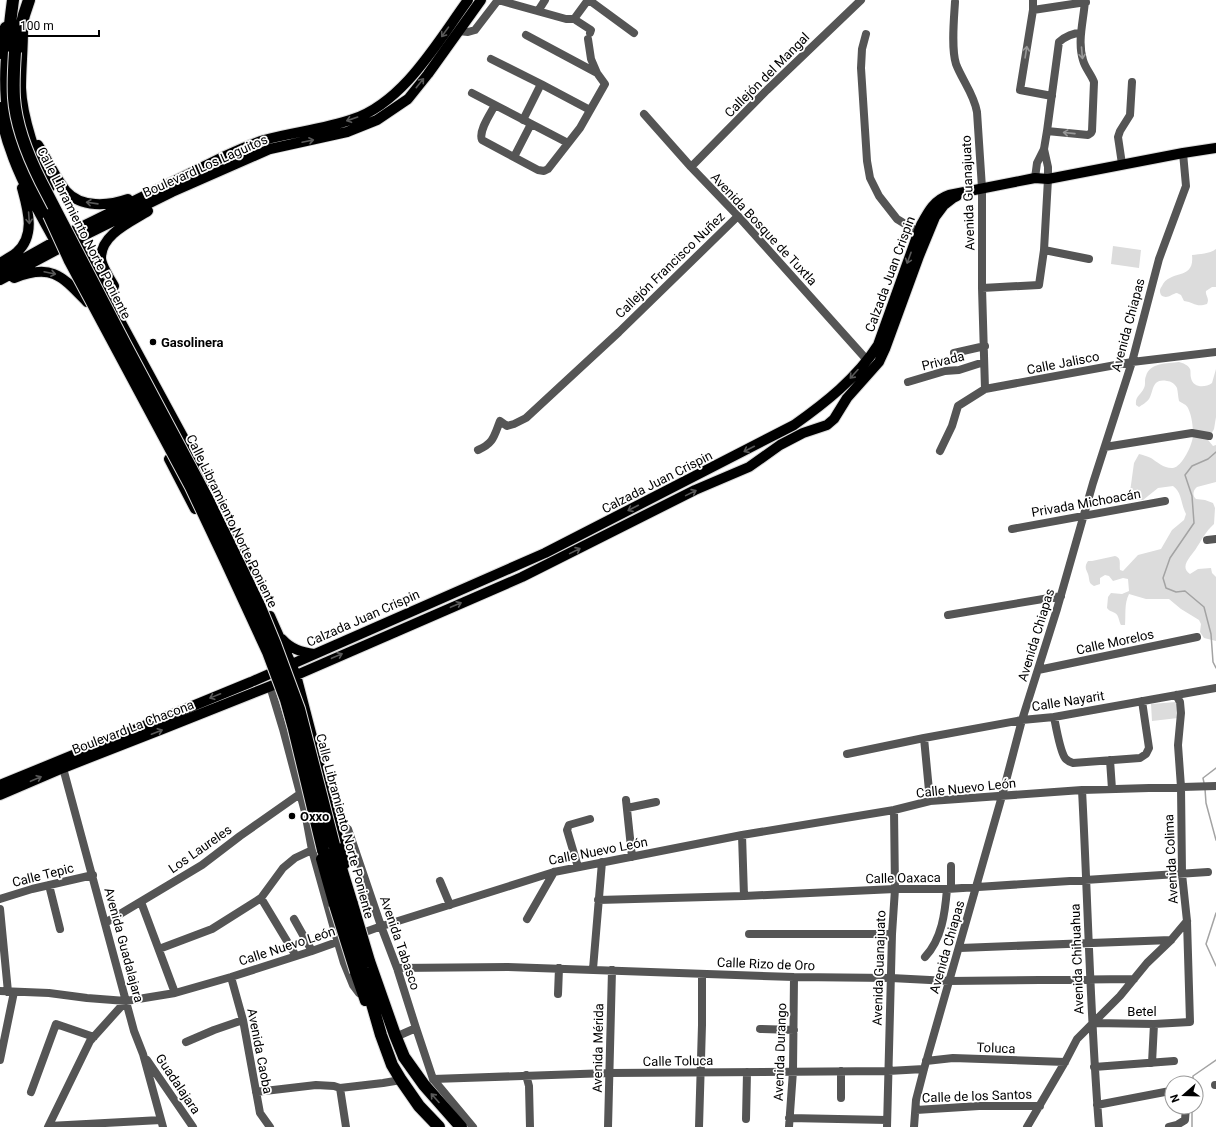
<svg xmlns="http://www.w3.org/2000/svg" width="1216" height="1127" font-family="Roboto,sans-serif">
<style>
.green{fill:#dcdcdc}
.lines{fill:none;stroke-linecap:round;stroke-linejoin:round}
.stream{stroke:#a3a3a3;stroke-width:1.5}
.major-casing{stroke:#dbdbdb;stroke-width:12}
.highway-casing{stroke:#dbdbdb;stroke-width:14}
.minor{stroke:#555;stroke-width:8}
.major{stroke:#000;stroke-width:10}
.highway{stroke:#000;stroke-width:12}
.major-bridge-casing{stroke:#dbdbdb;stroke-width:12;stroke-linecap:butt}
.highway-bridge-casing{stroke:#dbdbdb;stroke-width:14;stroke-linecap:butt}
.major-bridge{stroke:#000;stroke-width:10}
.highway-bridge{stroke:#000;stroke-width:12}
.oneway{stroke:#595959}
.oneway2{stroke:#999}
.poi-dot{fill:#000;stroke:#fff;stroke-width:1.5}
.labels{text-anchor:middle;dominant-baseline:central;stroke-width:3.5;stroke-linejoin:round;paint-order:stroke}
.street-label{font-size:13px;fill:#000;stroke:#fff}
.poi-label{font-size:13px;font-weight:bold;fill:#000;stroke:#fff;text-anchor:start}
</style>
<rect width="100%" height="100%" fill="#fff"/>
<path class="green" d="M1113 246 1141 250 1139 268 1111 264Z
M1216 249V287H1212L1206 291C1205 296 1210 298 1207 304 1196 308 1194 302 1184 301L1181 295 1177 293C1171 294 1167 300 1161 295 1159 291 1160 289 1162 286 1170 269 1195 281 1192 255 1200 254 1209 254 1216 249Z
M1179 362C1183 363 1188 365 1190 369 1191 371 1190 375 1191 378 1193 388 1205 388 1212 383L1216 369V417L1214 429 1208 440 1213 446 1216 445V482L1197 487C1193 490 1192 496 1196 499L1205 500 1213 503 1215 508 1214 524C1206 531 1203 538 1197 547 1193 555 1178 566 1190 574L1198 569 1211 568 1212 573 1216 577V641L1204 638 1200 632 1201 624 1199 620 1181 609 1169 599H1146L1129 594C1124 604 1126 614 1125 625H1121C1119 622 1119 615 1115 613 1112 611 1110 612 1107 608L1108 597 1111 593 1122 594 1129 591 1128 579 1123 578 1113 581 1109 576 1105 575 1100 578V584L1094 586C1088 583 1090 580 1088 574 1086 569 1084 567 1088 561H1092L1115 556C1122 558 1119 564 1120 570L1123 571 1138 555 1161 549 1172 530 1184 520 1186 514C1181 505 1182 492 1173 486L1158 488 1143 500H1136L1130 492 1134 463 1139 454C1143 455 1147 456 1151 458 1157 462 1165 469 1173 468 1182 467 1193 444 1193 435 1193 427 1192 416 1188 408 1186 404 1183 404 1179 401 1178 397 1178 392 1177 388 1175 384 1171 381 1167 381 1151 378 1154 392 1149 399 1147 402 1142 405 1139 407L1136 405C1135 396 1141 395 1144 388 1146 384 1144 380 1146 376 1150 362 1167 364 1179 362Z
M1176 702 1178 718 1152 721 1151 704Z"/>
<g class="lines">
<path class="stream" d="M1216 452 1208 459 1192 466 1185 475 1192 496 1194 523 1170 558 1163 578 1166 588 1176 592 1185 591 1204 607 1211 634 1213 662 1216 668
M1204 783 1203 778 1216 768
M1205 789 1206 803 1216 840
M1216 913 1206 944 1216 966
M1193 1083V1076L1216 1060
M1192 1127V1107"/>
<defs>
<path id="major" d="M23 30C23 49 21 69 21 88 22 117 37 161 50 187
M0 54 5 27
M0 107C2 122 5 136 10 149 21 183 41 215 58 247
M38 145C47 159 56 179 66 191 81 208 108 206 128 199
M81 246 117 315 195 459 234 536 260 594
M0 263C5 260 11 257 16 253 36 236 28 210 22 188
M0 272 73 231 225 156C238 150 251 144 264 140 294 132 325 129 353 119 404 102 438 41 468 0
M14 278C52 263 62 276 87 302
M0 280 77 239 172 192 270 149 347 132 377 120 408 99 428 74 481 0
M108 298 114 286C110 279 101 265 101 258 101 234 131 222 148 211
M169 459 195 509
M270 616 296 675 345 864
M282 639C291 649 301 652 314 654
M0 785 251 682 545 553 794 425C825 403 857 378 878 345L921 225C928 212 934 200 949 195L1035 178 1048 179 1183 153 1216 148
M0 795 63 768 160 730 276 684 522 577 695 490 749 467 780 445 803 433 827 425 834 419 847 398 879 362 885 349 919 256 935 217 944 205 953 198 957 196
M321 859 334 905
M355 972 365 1001"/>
<path id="highway" d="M13 0C6 53 0 104 18 155 27 176 38 196 49 215
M15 52 24 15 29 0
M334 845 352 904
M323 850 342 904
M369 961 395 1035 404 1057 424 1085 461 1127
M362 969 381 1035 392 1065 401 1080 419 1106 439 1127"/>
</defs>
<use href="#major" class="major-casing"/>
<use href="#highway" class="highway-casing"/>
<path class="minor" d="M498 0 566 19H574L591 30 590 33
M589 0 634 33
M1033 0V10L1020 90 1052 96
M955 2C954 19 951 48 956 64 962 80 974 94 977 112L982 188V288L985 389
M1033 10 1086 2
M538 11 545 0
M574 19 588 0
M459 31 468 32 475 30 498 0
M866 34 862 49 861 68 867 161 870 178 879 196 897 219 918 232
M588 39 591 59 597 73
M491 59 541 84 590 110
M472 93 568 143
M495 105C491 113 478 131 482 140L538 170 544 171 548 169 580 128 605 84 597 73 526 35
M644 114 691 167 738 216 867 360
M523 120 541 84
M1047 131 1088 135 1091 133 1092 131 1094 82C1091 74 1085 68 1083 60 1077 41 1084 19 1085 0
M514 157 531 124
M1122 164 1118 137 1120 131 1130 115 1132 82
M691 167 767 90 861 0
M1035 178 1037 163 1044 149 1047 131 1059 42C1066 36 1072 33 1081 33
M1044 250 1089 259
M982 288 1039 285 1044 250 1048 179V167L1044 149
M954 353 985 346
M908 382 945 371 959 370 984 362
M1105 447 1192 433 1209 436
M478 450C494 443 494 436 500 421L507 426 514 424 526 418 619 332 738 216
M940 451 952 426 958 406 985 389 1132 362 1216 352
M1012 529 1165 501
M1207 540 1216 539
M948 615 1061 596
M1038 670 1197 637
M270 686 283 729 305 812 312 850 338 943 344 963 353 985 359 993 363 992
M1054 717C1056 727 1060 751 1065 758 1067 761 1070 762 1073 763L1140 758 1146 754 1149 748 1142 701
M924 738 930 801
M847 754 924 738 1022 720 1054 717 1216 688
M1110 760 1112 789
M63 768 134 1031 143 1054 163 1127
M1082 790C1088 902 1090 1015 1099 1127
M626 800 632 857
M627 808 656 802
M335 822 343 825 348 829 381 926 397 968 416 1028 433 1079 473 1127
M742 835 744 896
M951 866V888
M578 867 567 830 569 825 590 819
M440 881 450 905
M49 885 60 929
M261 898 296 956
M0 899 32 889 93 875
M598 900 744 896 895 889H947L1208 872
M141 902 175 993
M0 909 8 992
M294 919 312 951
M527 919 554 872
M105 923 202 865 240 836 304 791
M749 934H892
M960 948 1171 940
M159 949 212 929 261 898 283 868 295 858 312 850
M925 957C942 939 945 913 947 889
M397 968 508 967 794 977 891 978 949 981 1134 979
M593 969 602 862
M231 977 243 1020 260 1113 270 1127
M0 991 49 993 87 998 126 1001 175 993 231 977 312 951 379 927 554 872 742 835 894 810 930 801 1082 790 1216 786
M558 994 559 968
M1094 1023 1154 1024 1190 1022 1187 921 1182 874 1181 787 1178 745 1181 713 1180 702 1176 695
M760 1029 794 1030
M400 1035 416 1028
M186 1042 214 1030 243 1020
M0 1060 14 992
M147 1060 193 1127
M926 1061 953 1058 1065 1062
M1152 1063 1154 1024
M1094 1067 1174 1061
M841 1071V1098
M526 1075 529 1086 530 1127
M433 1079 609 1073 888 1071 924 1069
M1215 1085H1216
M340 1088 346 1127
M31 1092 56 1024 94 1037
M256 1092 316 1085 334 1086 340 1088 383 1083 401 1080
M1097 1105 1170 1091
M916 1110 979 1106H1040
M789 1118 887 1120
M746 1119 747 1072
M49 1126 161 1120
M48 1127 90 1041 126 1001
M608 1127 612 970
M699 1127 702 1025V974
M789 1127 793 1071 794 977
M887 1127 892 934 895 889 894 810
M914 1127 916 1100 924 1069 1002 796 1022 720 1057 609 1093 483 1132 362 1159 259 1186 186 1183 153
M1027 1127 1065 1062 1077 1039 1120 996 1147 963 1171 940 1187 921
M1169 1127 1177 1125 1185 1120 1186 1107"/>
<use href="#major" class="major"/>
<use href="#highway" class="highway"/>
<defs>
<path id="major-bridge" d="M334 905 355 972"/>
<path id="highway-bridge" d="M15 52C14 67 13 82 14 98 16 127 28 156 41 182L125 344 207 498 259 605 275 644 299 709 334 845
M49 215 70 261 191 487 226 561 268 652 286 700 294 729 323 850
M342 904 362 969
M352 904 369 961"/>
</defs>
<use href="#major-bridge" class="major-bridge-casing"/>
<use href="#highway-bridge" class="highway-bridge-casing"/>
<use href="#major-bridge" class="major-bridge"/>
<use href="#highway-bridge" class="highway-bridge"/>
</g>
<defs><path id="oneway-shaft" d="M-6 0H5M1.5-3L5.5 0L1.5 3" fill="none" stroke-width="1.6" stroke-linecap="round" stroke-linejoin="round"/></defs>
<g class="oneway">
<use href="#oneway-shaft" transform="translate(445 32) rotate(126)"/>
<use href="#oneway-shaft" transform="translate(420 83) rotate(-51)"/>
<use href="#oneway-shaft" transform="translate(352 119) rotate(161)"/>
<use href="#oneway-shaft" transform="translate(308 141) rotate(-12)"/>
<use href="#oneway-shaft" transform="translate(92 203) rotate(-172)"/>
<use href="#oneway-shaft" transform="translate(29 218) rotate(86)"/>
<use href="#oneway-shaft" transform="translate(909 258) rotate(110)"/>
<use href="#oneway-shaft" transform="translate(50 273) rotate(12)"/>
<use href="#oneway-shaft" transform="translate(854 374) rotate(132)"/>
<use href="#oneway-shaft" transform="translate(749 449) rotate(153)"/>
<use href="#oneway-shaft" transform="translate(691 493) rotate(-26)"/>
<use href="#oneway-shaft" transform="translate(633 508) rotate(153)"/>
<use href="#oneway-shaft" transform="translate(575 551) rotate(-26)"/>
<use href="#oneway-shaft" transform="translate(456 605) rotate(-23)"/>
<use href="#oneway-shaft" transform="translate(337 656) rotate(-23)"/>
<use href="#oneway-shaft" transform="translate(215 696) rotate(158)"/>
<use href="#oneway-shaft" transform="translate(157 732) rotate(-21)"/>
<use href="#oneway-shaft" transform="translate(36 779) rotate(-23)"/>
<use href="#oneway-shaft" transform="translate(435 1098) rotate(-132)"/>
</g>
<g class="oneway2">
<use href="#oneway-shaft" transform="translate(1026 52) rotate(-81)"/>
<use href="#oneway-shaft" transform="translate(1082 53) rotate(85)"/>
<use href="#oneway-shaft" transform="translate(1069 133) rotate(-174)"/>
</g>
<g class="poi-dot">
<circle cx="153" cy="342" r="4"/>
<circle cx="292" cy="816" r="4"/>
</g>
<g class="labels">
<g class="street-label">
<text transform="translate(767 75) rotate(-45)">Callejón del Mangal</text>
<text transform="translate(205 166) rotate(-24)">Boulevard Los Laguitos</text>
<text transform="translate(968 193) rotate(-92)">Avenida Guanajuato</text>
<text transform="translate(764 229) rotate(47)">Avenida Bosque de Tuxtla</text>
<text transform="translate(84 233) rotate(63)">Calle Libramiento Norte Poniente</text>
<text transform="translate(670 265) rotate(-44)">Callejón Francisco Nuñez</text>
<text transform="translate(890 274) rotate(-70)">Calzada Juan Crispin</text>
<text transform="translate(1128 325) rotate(-75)">Avenida Chiapas</text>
<text transform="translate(943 361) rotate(-14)">Privada</text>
<text transform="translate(1063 363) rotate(-11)">Calle Jalisco</text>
<text transform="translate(657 482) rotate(-27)">Calzada Juan Crispin</text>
<text transform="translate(1086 503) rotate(-10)">Privada Michoacán</text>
<text transform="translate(232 521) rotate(64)">Calle Libramiento Norte Poniente</text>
<text transform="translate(363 618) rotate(-24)">Calzada Juan Crispin</text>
<text transform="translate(1036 635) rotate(-73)">Avenida Chiapas</text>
<text transform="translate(1115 642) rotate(-12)">Calle Morelos</text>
<text transform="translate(1068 701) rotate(-9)">Calle Nayarit</text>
<text transform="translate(133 727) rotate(-21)">Boulevard La Chacona</text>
<text transform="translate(966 788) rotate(-6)">Calle Nuevo León</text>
<text transform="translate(345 826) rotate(75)">Calle Libramiento Norte Poniente</text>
<text transform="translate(200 849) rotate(-35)">Los Laureles</text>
<text transform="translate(598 851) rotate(-11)">Calle Nuevo León</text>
<text transform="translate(1171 859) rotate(-93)">Avenida Colima</text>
<text transform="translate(43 875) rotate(-14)">Calle Tepic</text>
<text transform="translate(903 878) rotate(-1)">Calle Oaxaca</text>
<text transform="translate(400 943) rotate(71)">Avenida Tabasco</text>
<text transform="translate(124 945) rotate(75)">Avenida Guadalajara</text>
<text transform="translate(287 946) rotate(-18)">Calle Nuevo León</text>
<text transform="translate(947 947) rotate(-74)">Avenida Chiapas</text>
<text transform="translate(1077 959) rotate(-92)">Avenida Chihuahua</text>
<text transform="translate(766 964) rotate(2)">Calle Rizo de Oro</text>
<text transform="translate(879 968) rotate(-88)">Avenida Guanajuato</text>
<text x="1142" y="1011">Betel</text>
<text transform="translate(598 1048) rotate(-89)">Avenida Mérida</text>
<text transform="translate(996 1048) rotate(2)">Toluca</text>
<text transform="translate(260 1051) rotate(79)">Avenida Caoba</text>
<text transform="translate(780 1052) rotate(-88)">Avenida Durango</text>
<text transform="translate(678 1061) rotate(-1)">Calle Toluca</text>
<text transform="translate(178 1084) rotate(56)">Guadalajara</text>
<text transform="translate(977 1096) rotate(-2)">Calle de los Santos</text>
</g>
<g class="poi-label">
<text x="161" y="342">Gasolinera</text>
<text x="300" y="816">Oxxo</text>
</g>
</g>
<g transform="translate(1184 1095) rotate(250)"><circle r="19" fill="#ffffff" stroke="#999999"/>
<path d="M0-3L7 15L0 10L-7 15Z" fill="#000000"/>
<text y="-6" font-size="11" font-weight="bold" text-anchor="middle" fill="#000000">N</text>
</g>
<path d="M14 30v6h85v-6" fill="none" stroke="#000000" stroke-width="2"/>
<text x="20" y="30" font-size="12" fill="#000000" stroke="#ffffff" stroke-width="3" paint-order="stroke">100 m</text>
</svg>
